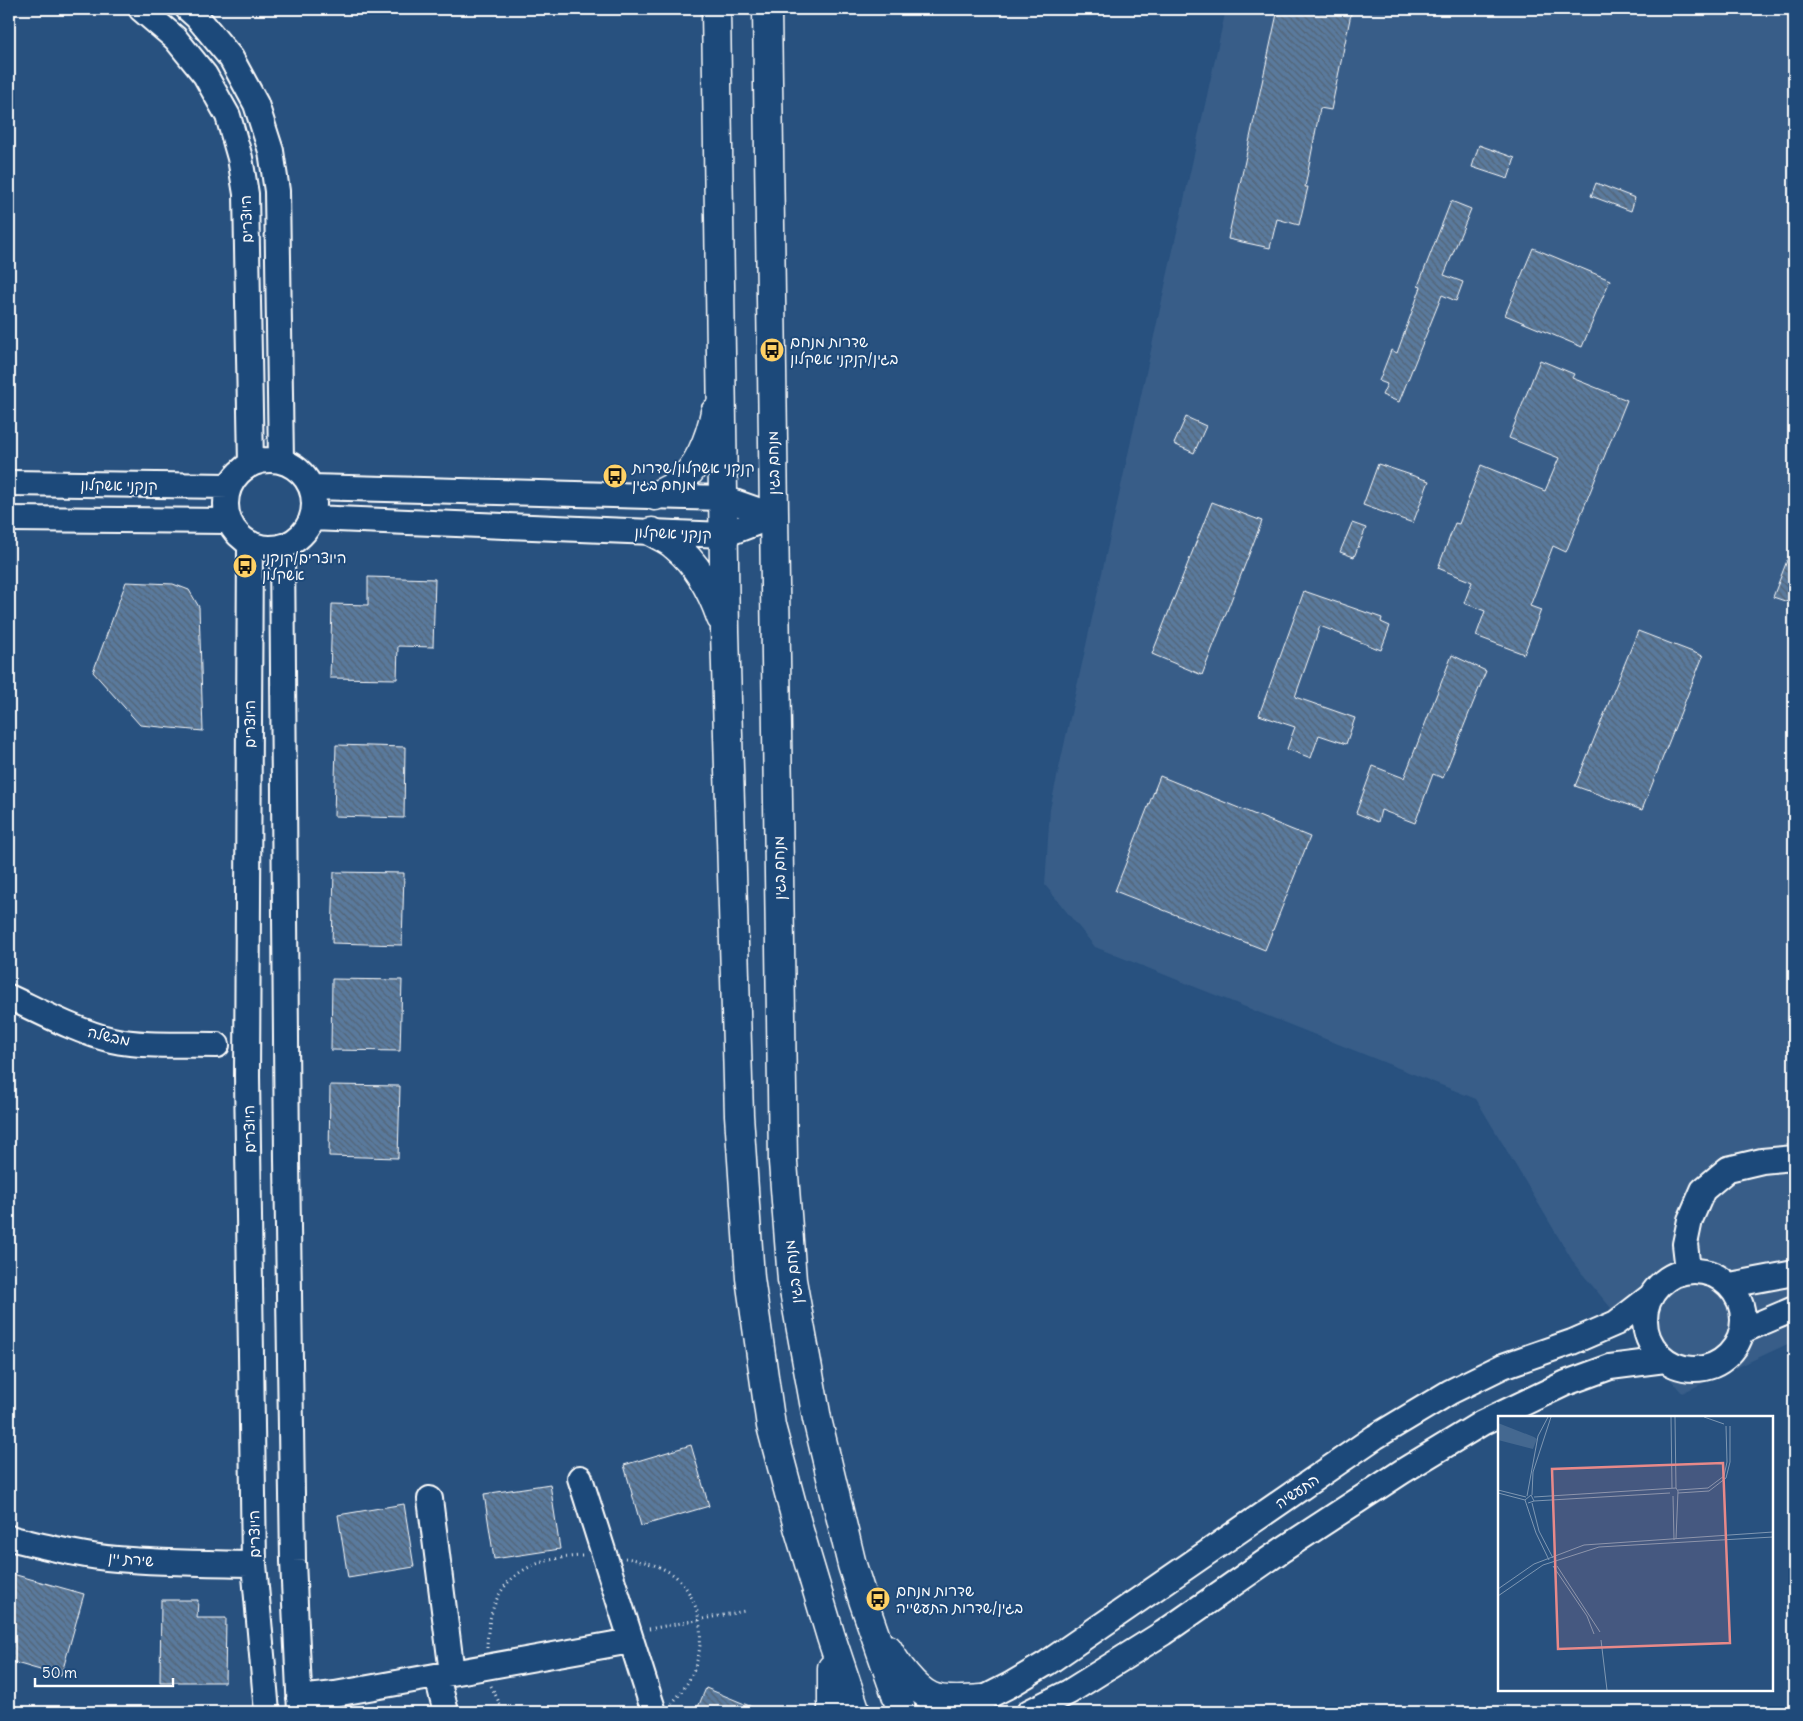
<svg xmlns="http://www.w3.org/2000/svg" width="1803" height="1721" font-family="Delius,'Playpen Sans Hebrew',sans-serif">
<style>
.built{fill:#375d88}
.building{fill:url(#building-back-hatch);stroke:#fff}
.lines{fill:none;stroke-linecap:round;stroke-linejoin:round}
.minor-casing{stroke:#fff;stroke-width:28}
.major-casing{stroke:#fff;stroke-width:31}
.path{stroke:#fff;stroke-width:3;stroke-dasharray:1 4;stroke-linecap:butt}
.minor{stroke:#1f4a7a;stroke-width:24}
.major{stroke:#1f4a7a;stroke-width:28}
.labels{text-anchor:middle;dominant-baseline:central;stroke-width:4;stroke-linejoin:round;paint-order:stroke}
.street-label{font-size:15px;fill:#fff;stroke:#1f4a7a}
.poi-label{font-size:15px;fill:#fff;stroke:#1f4a7a;text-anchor:start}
.inset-road{fill:none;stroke:#7e97b2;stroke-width:1}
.view{fill:#e88989;fill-opacity:0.15;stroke:#e88989;stroke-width:2.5}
.inset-edge{fill:none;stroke:#fff;stroke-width:2.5}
</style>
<defs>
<pattern id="building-back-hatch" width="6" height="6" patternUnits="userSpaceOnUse" patternTransform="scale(1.25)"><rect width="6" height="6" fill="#5a7a9d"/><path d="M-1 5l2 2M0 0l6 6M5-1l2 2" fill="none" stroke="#536374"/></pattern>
</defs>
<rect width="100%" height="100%" fill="#28517f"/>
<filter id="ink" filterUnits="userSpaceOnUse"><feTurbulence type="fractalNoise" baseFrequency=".02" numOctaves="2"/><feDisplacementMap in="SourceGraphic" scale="10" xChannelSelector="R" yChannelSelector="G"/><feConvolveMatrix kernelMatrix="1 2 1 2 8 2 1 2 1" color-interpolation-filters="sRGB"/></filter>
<g filter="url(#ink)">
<path class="built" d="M1226 9H1794V1341L1682 1393 1575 1265 1476 1099 1095 947 1045 885 1050 809Z"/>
<path class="building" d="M1278 9H1352L1331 110 1320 108 1305 187H1308L1299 225 1277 219 1270 248 1228 239Z
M1479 145 1515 158 1508 179 1472 167Z
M1596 183 1635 198 1631 211 1591 196Z
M1451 201 1471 209 1444 275 1463 282 1456 301 1442 295 1399 402 1382 395 1387 384 1379 381 1391 350 1397 353 1421 287 1418 286Z
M1533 248 1610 280 1582 347 1505 315Z
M1540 360 1574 374 1572 378 1627 400 1566 552 1553 546 1530 606 1541 610 1524 654 1476 636 1485 611 1464 603 1472 582 1438 568 1455 523 1459 524 1481 465 1545 491 1559 458 1509 438Z
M1186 417 1206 426 1194 453 1174 444Z
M1378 464 1429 481 1413 523 1363 505Z
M1212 502 1262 521 1202 675 1152 654Z
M1352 523 1366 528 1354 557 1340 552Z
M1793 545H1794V604L1773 597Z
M368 577 435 579 433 647 398 646 397 679 330 678 332 604 368 605Z
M126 582 173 584 189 590 199 607 203 731 140 725 93 672Z
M1304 591 1382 618 1381 622 1390 626 1381 650 1320 626 1295 697 1355 718 1346 744 1319 735 1311 758 1287 749 1295 727 1259 715Z
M1638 631 1703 656 1642 810 1575 786Z
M1452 655 1486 671 1443 778 1433 774 1415 823 1381 810 1378 822 1356 813 1373 766 1404 778Z
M336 745 405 747 404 818 334 816Z
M1160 776 1310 837 1265 950 1115 891Z
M334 872 404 873 402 945 332 943Z
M332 979 402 980 400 1051 331 1050Z
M330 1085 400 1086 398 1158 329 1156Z
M691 1445 709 1506 641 1526 624 1465Z
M550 1484 560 1549 494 1559 484 1494Z
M404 1504 414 1567 348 1578 338 1515Z
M9 1573 84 1594 61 1676 9 1661Z
M161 1600H198L197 1618H226L225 1682H160Z
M706 1688 764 1712H696Z"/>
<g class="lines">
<defs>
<path id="minor" d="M141 9 175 38 205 75 228 116 240 158 246 194 251 464
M188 9 197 17 231 58 256 104 271 151 277 191 281 461
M226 504a44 44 0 1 1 88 0a44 44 0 1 1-88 0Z
M9 483 229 486
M311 487 723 498 774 516
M312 518 724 535 774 516
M9 519 228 521
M250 545 247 1076 254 1564 267 1712
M282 547 287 1160 293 1561 300 1712
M9 997C41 1012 78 1032 112 1040 144 1047 184 1044 217 1045
M1688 1270 1685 1244 1690 1220 1703 1190 1728 1169 1762 1161 1794 1158
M1645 1320a49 49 0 1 1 98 0a49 49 0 1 1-98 0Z
M1730 1285 1794 1273
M1742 1331 1794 1309
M580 1478 654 1712
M430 1499 452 1673
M9 1538C44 1546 81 1556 117 1559 163 1563 209 1563 254 1564
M437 1676 446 1712
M299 1698 335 1694 631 1641
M965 1708 1010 1685 1047 1663 1375 1437 1450 1392 1503 1366 1572 1342 1616 1323 1651 1296
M1029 1712 1069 1692 1163 1633 1282 1550 1403 1471 1482 1423 1566 1383 1610 1367 1665 1360"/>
<path id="major" d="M716 9 725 631 739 1115 750 1278 771 1426 798 1527 831 1637 856 1712
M767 9 783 1162 792 1280 817 1419 852 1565 864 1603 902 1712
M655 496C662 492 670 489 676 485 698 469 710 438 715 412
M652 532C659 536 669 540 675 546 697 564 712 592 721 618
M888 1649C896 1664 915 1689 930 1696 942 1702 969 1700 982 1699
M832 1668V1712"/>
</defs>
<use href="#minor" class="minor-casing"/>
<use href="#major" class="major-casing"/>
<path class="path" d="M625 1558C641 1560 662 1566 675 1576 686 1585 691 1596 696 1608 707 1643 697 1677 672 1703
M649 1629 745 1611
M487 1648C488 1583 521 1558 584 1556
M491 1686 504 1712"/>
<use href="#minor" class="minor"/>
<use href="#major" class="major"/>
</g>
</g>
<defs>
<symbol id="bus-disc" viewBox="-11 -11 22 22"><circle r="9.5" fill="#ffd166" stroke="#1f4a7a"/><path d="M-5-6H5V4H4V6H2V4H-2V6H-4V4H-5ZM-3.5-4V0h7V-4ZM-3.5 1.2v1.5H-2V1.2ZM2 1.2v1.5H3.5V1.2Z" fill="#111"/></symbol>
</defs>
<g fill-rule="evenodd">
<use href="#bus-disc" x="758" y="336" width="28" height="28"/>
<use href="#bus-disc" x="601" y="462" width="28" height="28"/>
<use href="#bus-disc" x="231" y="552" width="28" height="28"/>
<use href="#bus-disc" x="864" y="1585" width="28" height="28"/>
</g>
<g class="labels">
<g class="street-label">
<text transform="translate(246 219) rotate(-92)">היוצרים</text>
<text transform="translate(773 463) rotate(-91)">מנחם בגין</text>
<text transform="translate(119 485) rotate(1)">קנקני אשקלון</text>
<text transform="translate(673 533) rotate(2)">קנקני אשקלון</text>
<text transform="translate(249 724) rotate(-90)">היוצרים</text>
<text transform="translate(779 868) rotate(-91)">מנחם בגין</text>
<text transform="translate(109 1036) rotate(13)">מבשלה</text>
<text transform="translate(249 1129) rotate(-91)">היוצרים</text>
<text transform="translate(793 1272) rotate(-97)">מנחם בגין</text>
<text transform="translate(1297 1491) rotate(-34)">התעשיה</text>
<text transform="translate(254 1534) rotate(-91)">היוצרים</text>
<text transform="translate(131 1559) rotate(5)">שירת יין</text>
</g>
<g class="poi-label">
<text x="790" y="341">שדרות מנחם<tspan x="790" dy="17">בגין/קנקני אשקלון</tspan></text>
<text x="632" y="467">קנקני אשקלון/שדרות<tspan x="632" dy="17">מנחם בגין</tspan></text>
<text x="262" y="557">היוצרים/קנקני<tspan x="262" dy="17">אשקלון</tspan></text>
<text x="896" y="1590">שדרות מנחם<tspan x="896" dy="17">בגין/שדרות התעשייה</tspan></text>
</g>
</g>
<g transform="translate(1498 1416)">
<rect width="275" height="275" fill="#28517f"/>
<path d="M0 7 36 21 39 23 35 33 0 24Z" fill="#446890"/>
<path class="inset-road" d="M173 1 174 72M177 1 178 72M206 1 226 8M0 74 28 81M180 74 210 72 226 60 229 46 228 10M0 77 27 84M180 77 211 75 228 62 232 46V10M34 79 35 56 53 1M29 80 40 20 50 1M175 80 176 124M36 81 178 72 180 75 178 123M36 85 172 77M30 87 36 85 33 79 27 84 38 117 51 144M34 87 41 115 55 142M55 150 89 200 96 218M59 150 102 216M0 173 36 148 86 129 275 116M0 180 45 149 101 131 275 121M103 224 109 274"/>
<path class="view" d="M225 47 232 227 60 233 54 53Z"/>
<rect width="275" height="275" class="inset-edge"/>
</g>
<rect width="1803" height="1721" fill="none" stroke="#1f4a7a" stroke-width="30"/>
<rect x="15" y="15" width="1773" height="1691" fill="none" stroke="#fff" stroke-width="2" filter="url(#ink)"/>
<path d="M35 1678v8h138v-8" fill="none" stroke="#ffffff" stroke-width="2.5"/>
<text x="42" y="1678" font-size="15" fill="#ffffff" stroke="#1f4a7a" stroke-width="4" paint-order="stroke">50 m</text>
</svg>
